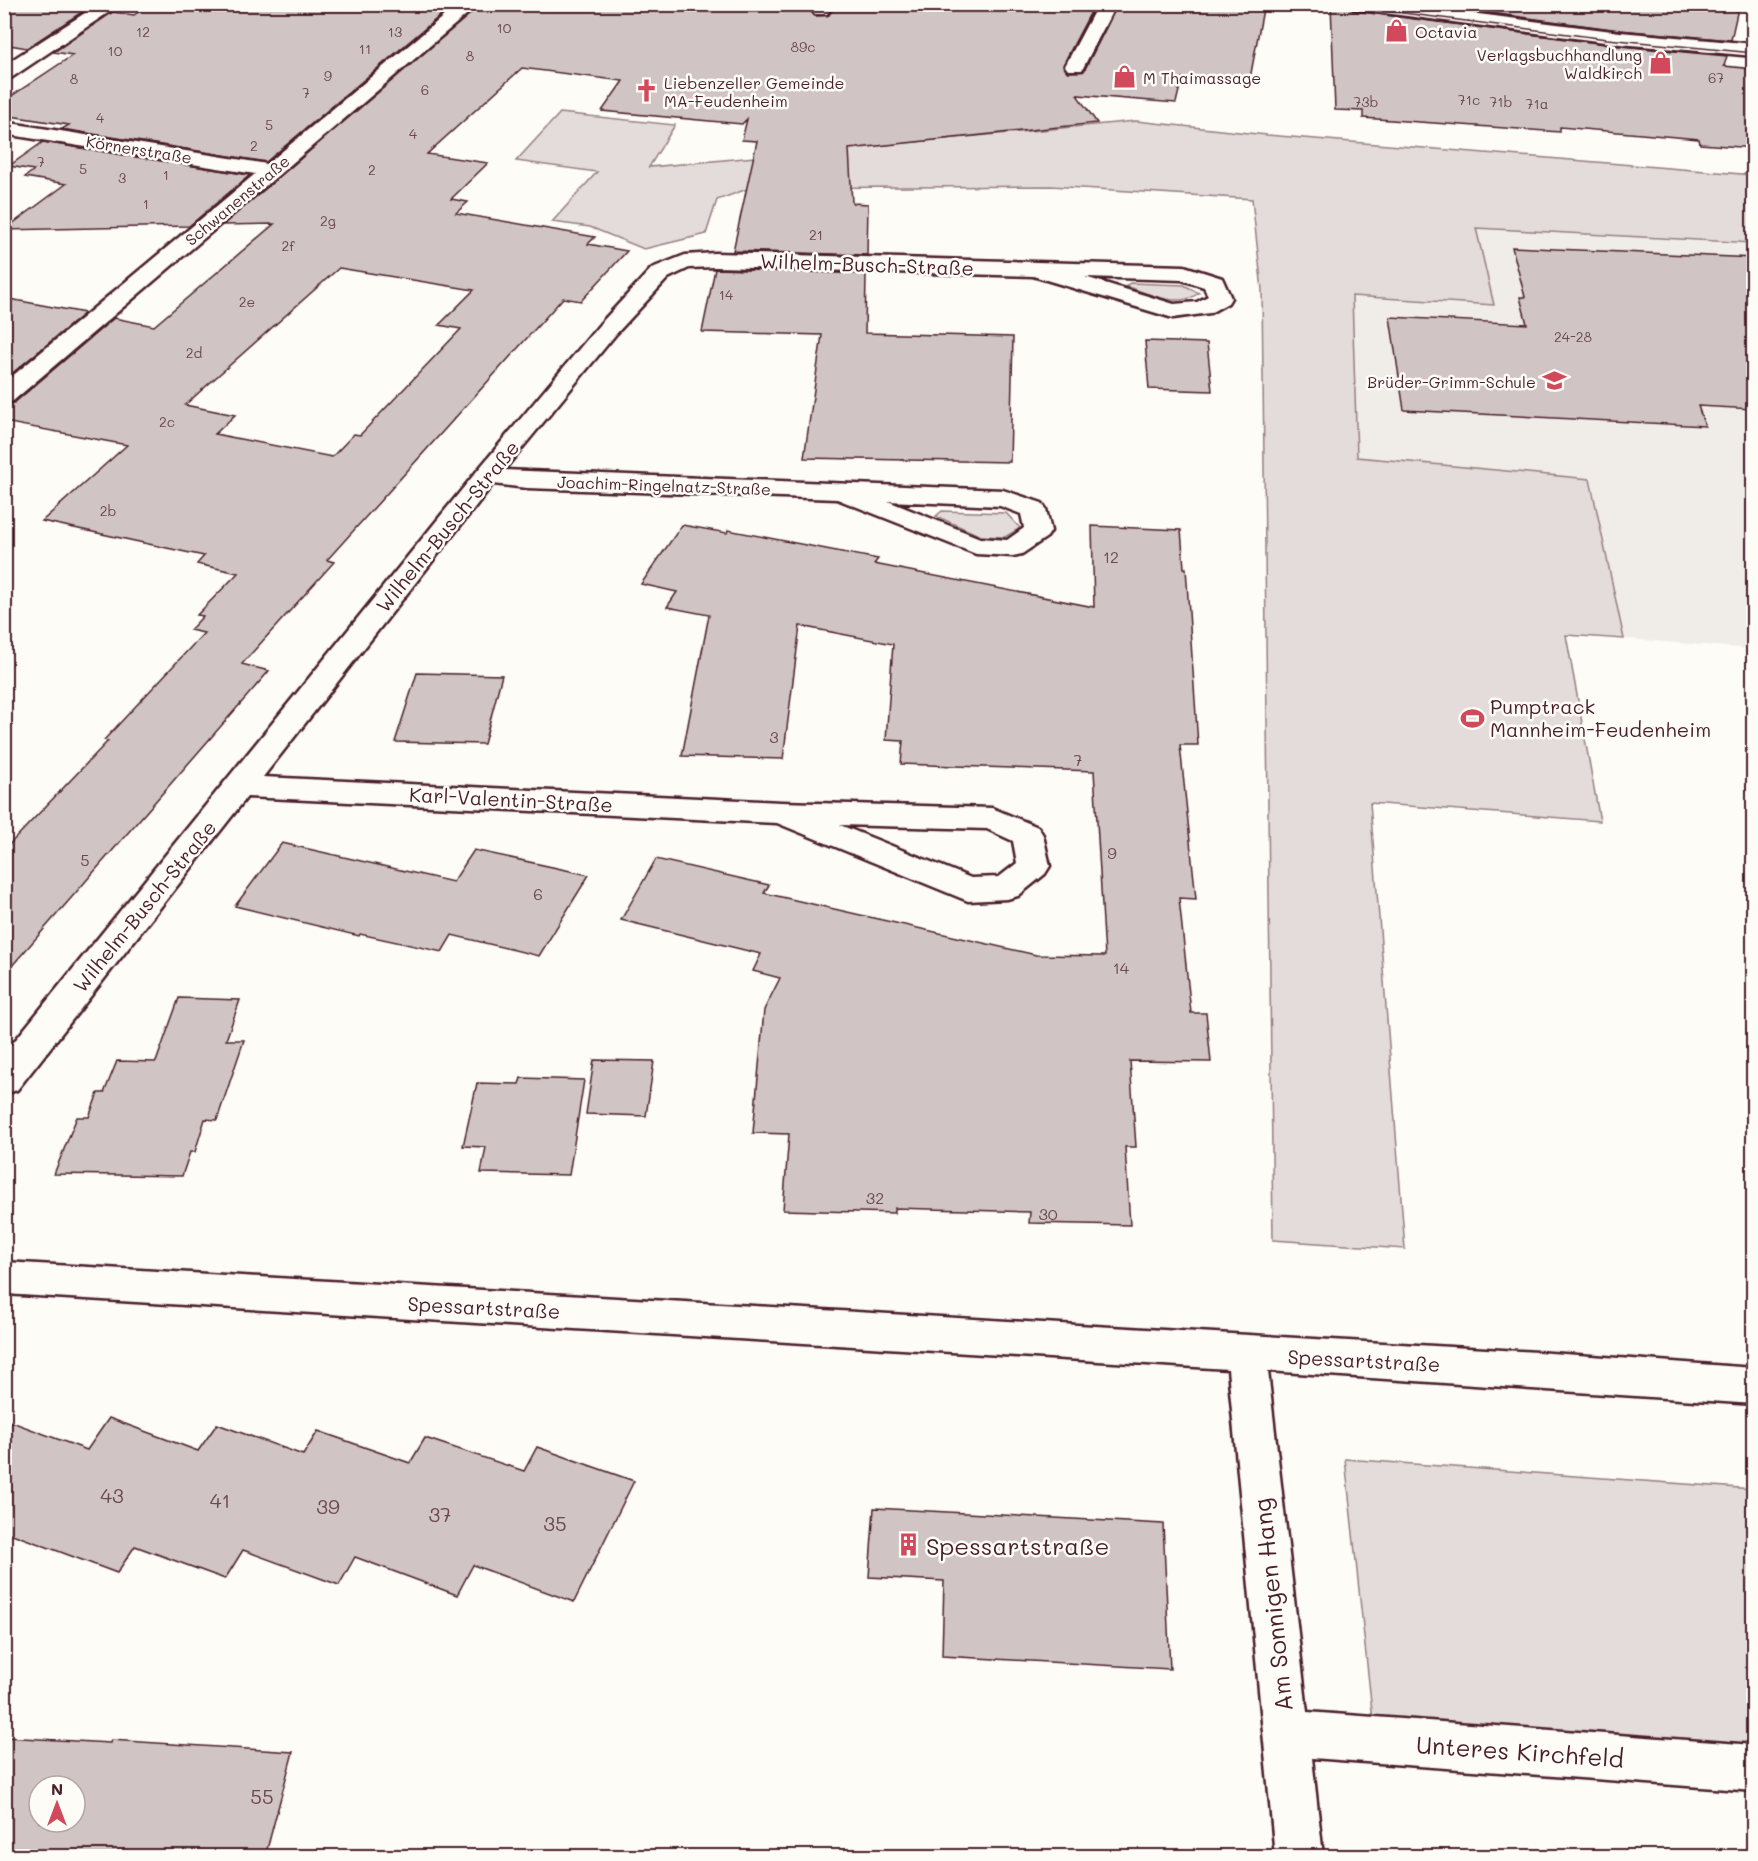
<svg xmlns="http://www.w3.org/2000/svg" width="1758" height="1861" font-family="Mali,sans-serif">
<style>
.built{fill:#f0ece8}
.green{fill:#e3dcda;stroke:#967e82;stroke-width:1.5}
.building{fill:#d0c5c4;stroke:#4a1f2b;stroke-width:1.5;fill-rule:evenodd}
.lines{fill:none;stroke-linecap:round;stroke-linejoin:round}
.minor-casing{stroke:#4a1f2b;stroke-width:5}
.minor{fill:#fdfcf7;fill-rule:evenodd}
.tram{stroke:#4a1f2b;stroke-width:1.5}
.labels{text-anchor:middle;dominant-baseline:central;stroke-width:5;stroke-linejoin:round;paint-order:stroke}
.far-number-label{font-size:14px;fill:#6c4851}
.far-poi-label{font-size:16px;fill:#4a1f2b;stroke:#fdfcf7;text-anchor:start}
.far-street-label{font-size:16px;fill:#4a1f2b;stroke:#fdfcf7}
.number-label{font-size:16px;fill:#6c4851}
.street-label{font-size:20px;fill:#4a1f2b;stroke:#fdfcf7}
.poi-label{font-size:20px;fill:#4a1f2b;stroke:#fdfcf7;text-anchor:start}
.near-number-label{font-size:20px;fill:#6c4851}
.near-poi-label{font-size:24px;fill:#4a1f2b;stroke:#fdfcf7;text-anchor:start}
.near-street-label{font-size:24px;fill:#4a1f2b;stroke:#fdfcf7}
</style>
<rect width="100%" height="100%" fill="#fdfcf7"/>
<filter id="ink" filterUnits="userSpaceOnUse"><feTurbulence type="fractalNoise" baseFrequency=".0167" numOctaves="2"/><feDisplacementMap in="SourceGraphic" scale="12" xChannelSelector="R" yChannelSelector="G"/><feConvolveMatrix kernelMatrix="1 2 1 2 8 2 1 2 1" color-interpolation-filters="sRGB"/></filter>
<g filter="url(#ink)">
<path class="built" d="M1476 228 1753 243V649L1566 634 1357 457 1352 296 1494 305Z"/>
<path class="green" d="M560 113 675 125 649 167 1136 121 1267 135 1753 175V243L1476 228 1494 305 1352 296 1357 457 1590 479 1624 639 1566 635 1600 821 1370 803 1405 1249 1273 1240 1262 290 1252 199 1051 186 750 188 717 200 706 234 644 249 590 227 552 222 597 172 516 161Z
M1130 283 1184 285 1199 293C1177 309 1150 294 1126 286Z
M942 511 1006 513 1020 528 1005 537 981 536 936 516Z
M1345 1459 1753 1489V1762L1375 1739Z"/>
<path class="building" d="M4 4H61L88 8 27 48 4 44Z
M150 4H454L266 162 62 129 69 125 4 115V101L73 55 54 52 113 12 134 15Z
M481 4H813L810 10 815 16 829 15 836 4H1095L1063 65 1068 72 1084 71 1118 4H1264L1249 84 1182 78 1176 103 1077 95 1097 123 849 149 852 203 868 204 867 255 733 251 757 141 742 140 747 119 742 124 602 111 623 81 522 68 427 154 488 163 451 199 468 202 456 213 595 237 588 244 627 251 581 301 563 298 327 560 334 562 242 664 269 671 4 975V850L108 741 104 740 204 633 190 630 203 616 197 615 238 573 197 564 204 556 42 521 127 445 4 422V405L14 403 114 318 154 326 274 224 223 225ZM339 268 474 290 439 325 461 329 360 435 354 434 332 457 215 434 235 415 185 405Z
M1331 4H1343L1354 11 1620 46 1727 56 1724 66 1754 69V148L1700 144 1699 139 1560 127V132L1363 118V111L1335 110Z
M1422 4H1739L1731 40 1620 30Z
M43 142 250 175 189 226 4 230 66 184 25 177 34 170 9 166Z
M1512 247 1754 258V409L1698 406 1705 426 1404 410 1390 317 1527 324 1520 297H1525Z
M715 269 866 274 865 333 1013 337 1010 462 804 458 822 335 702 332Z
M4 298 85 313 4 380Z
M1145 341 1207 343 1212 391 1149 389Z
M682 525 727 533 728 530 878 559 874 564 1094 607 1092 526 1181 530 1184 568H1186L1198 745H1180L1196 899 1179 898 1191 1013H1206L1211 1062 1130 1061 1136 1147H1125L1130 1225 1029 1223 1030 1212 895 1208V1213L783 1210 789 1134 753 1133 764 1010 780 978 753 971 761 954 621 920 656 859 769 885 764 893 1036 955 1105 956 1094 771 901 764 903 741 886 740 893 644 800 626 783 759 682 756 709 615 667 607 677 592 641 584Z
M417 673 502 675 484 744 395 742Z
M282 843 453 882 474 850 589 875 539 956 452 935 442 952 360 934 359 936 235 906Z
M179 998 240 1000 226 1040H244L217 1120 205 1119 195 1152H190L182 1176 54 1174 77 1117H89L98 1093H104L117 1061 156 1062Z
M594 1060 654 1061 646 1116 586 1114Z
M521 1078 584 1080 569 1175 481 1173 486 1147 463 1146 477 1083 519 1084Z
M109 1418 198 1451 217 1424 303 1455 318 1431 410 1463 425 1438 524 1471 537 1447 634 1481 574 1602 473 1565 457 1595 355 1557 339 1585 243 1550 225 1579 135 1546 117 1573 4 1531V1419L87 1450Z
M874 1508 1163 1524 1170 1669 942 1656 944 1581 869 1577Z
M4 1737 110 1743 111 1740 293 1752 265 1857H4ZM39 1786H75V1822H39Z"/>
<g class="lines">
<defs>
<path id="minor" d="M99 4H121L11 78 4 80V65Z
M458 4H479L13 401 4 403V383L255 174 4 134V122L267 164Z
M816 4H834L827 14H815L812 10Z
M1098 4H1116L1082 70H1068L1065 66Z
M1345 4H1400L1620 32 1754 44V56L1620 44 1354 9Z
M715 253 1184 266 1222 278 1231 298 1228 303 1210 313 1173 318 1033 276 715 267 689 268 668 278 616 334 504 470 1003 490 1042 503 1046 509 1051 531 1047 537 1022 554 1013 556 976 554 837 499 527 488 493 484 263 777 781 802 992 808 1038 827 1043 835 1050 866 1045 874 1018 896 1007 899 968 901 777 823 247 797 17 1090 4 1094V1054L477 471 600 324 652 268 685 255ZM1085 277 1182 280 1204 287 1208 296 1197 302 1174 304ZM888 501 1000 506 1021 514 1024 528 1007 540 980 538ZM840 825 987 829 1013 841 1017 863 999 877 971 878Z
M4 1262 1537 1352 1754 1368V1404L1268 1371 1307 1712 1754 1745V1791L1312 1758 1323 1856H1275L1228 1369 4 1294Z"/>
</defs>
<use href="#minor" class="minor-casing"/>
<use href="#minor" class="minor"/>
<path class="tram" d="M1332 4 1607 39 1754 53"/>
</g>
</g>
<defs>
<symbol id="shop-bare" viewBox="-9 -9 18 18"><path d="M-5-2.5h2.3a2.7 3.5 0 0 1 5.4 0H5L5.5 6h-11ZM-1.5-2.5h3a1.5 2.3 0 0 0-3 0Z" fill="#d1495b" stroke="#fdfcf7" stroke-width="2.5" paint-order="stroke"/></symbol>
<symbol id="church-bare" viewBox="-9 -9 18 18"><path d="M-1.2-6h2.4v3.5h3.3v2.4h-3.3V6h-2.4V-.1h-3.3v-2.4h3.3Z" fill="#d1495b" stroke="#fdfcf7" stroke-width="2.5" paint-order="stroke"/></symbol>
<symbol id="school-bare" viewBox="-9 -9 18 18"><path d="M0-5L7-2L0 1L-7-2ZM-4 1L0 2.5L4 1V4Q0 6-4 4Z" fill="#d1495b" stroke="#fdfcf7" stroke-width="2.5" paint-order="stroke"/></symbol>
<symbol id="stadium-bare" viewBox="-9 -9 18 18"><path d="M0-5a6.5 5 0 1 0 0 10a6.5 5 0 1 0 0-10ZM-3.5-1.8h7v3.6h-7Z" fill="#d1495b" stroke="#fdfcf7" stroke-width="2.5" paint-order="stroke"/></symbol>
<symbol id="building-bare" viewBox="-9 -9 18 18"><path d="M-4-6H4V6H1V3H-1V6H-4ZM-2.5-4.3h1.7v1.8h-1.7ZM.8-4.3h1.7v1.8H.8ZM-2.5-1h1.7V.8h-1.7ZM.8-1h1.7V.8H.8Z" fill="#d1495b" stroke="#fdfcf7" stroke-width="2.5" paint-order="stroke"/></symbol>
</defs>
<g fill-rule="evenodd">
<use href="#shop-bare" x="1380" y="14" width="33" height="33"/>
<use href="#shop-bare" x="1644" y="46" width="33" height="33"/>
<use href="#shop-bare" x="1108" y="60" width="33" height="33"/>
<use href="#church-bare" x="630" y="74" width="33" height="33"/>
<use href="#school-bare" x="1538" y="364" width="33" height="33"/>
<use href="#stadium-bare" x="1456" y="702" width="33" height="33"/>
<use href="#building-bare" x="892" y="1528" width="33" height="33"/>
</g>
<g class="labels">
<g class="far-number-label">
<text x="504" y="27">10</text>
<text x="143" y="31">12</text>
<text x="395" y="31">13</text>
<text x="803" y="46">89c</text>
<text x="365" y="48">11</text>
<text x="115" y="50">10</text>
<text x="470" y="55">8</text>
<text x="328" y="75">9</text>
<text x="1716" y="77">67</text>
<text x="74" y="78">8</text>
<text x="425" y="89">6</text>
<text x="306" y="92">7</text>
<text x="1469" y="99">71c</text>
<text x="1366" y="101">73b</text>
<text x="1501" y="101">71b</text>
<text x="1537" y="103">71a</text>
<text x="100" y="117">4</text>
<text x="269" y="124">5</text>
<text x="413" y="133">4</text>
<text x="254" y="145">2</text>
<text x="41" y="161">7</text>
<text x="83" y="168">5</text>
<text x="372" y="169">2</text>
<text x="166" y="174">1</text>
<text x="122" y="177">3</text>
<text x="146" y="203">1</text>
<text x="328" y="220">2g</text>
<text x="816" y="234">21</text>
<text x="288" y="245">2f</text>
<text x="726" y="294">14</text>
<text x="247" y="301">2e</text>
<text x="1573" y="336">24-28</text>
<text x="194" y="352">2d</text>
<text x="167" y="421">2c</text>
<text x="108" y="510">2b</text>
</g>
<g class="far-poi-label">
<text x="1415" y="31">Octavia</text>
<text x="1642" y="54" text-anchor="end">Verlagsbuchhandlung<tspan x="1642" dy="18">Waldkirch</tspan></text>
<text x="1143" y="77">M Thaimassage</text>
<text x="664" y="82">Liebenzeller Gemeinde<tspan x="664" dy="18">MA-Feudenheim</tspan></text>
<text x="1536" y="381" text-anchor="end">Brüder-Grimm-Schule</text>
</g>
<g class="far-street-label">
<text transform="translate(139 149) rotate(9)">Körnerstraße</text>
<text transform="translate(237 200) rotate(-40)">Schwanenstraße</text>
<text transform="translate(664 485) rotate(2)">Joachim-Ringelnatz-Straße</text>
</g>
<g class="number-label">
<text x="1111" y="556">12</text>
<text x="774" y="736">3</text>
<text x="1078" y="759">7</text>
<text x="1112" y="852">9</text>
<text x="85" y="859">5</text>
<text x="538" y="893">6</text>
<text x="1121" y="967">14</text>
<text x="875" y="1197">32</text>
<text x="1048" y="1213">30</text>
</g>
<g class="street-label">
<text transform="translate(867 264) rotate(2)">Wilhelm-Busch-Straße</text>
<text transform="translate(447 526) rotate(-51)">Wilhelm-Busch-Straße</text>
<text transform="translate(511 799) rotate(3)">Karl-Valentin-Straße</text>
<text transform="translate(144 906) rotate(-51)">Wilhelm-Busch-Straße</text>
<text transform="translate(484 1307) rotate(3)">Spessartstraße</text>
<text transform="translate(1364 1360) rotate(3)">Spessartstraße</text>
</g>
<g class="poi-label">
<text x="1490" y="706">Pumptrack<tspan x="1490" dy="23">Mannheim-Feudenheim</tspan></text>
</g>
<g class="near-number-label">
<text x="112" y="1495">43</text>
<text x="220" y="1500">41</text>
<text x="328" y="1506">39</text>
<text x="440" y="1514">37</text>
<text x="555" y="1523">35</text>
<text x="262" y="1796">55</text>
</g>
<g class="near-poi-label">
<text x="926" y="1545">Spessartstraße</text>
</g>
<g class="near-street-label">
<text transform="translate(1272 1605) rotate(-96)">Am Sonnigen Hang</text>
<text transform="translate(1520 1751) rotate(4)">Unteres Kirchfeld</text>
</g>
</g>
<rect width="1758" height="1861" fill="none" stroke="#fdfcf7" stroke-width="24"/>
<rect x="12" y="12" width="1734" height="1837" fill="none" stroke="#4a1f2b" stroke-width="2" filter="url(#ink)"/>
<g transform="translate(57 1804)"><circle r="28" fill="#fdfcf7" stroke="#b5a4a5" stroke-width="1.5"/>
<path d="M0-4.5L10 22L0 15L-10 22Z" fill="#d1495b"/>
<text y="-9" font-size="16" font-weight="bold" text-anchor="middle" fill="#4a1f2b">N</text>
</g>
</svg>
